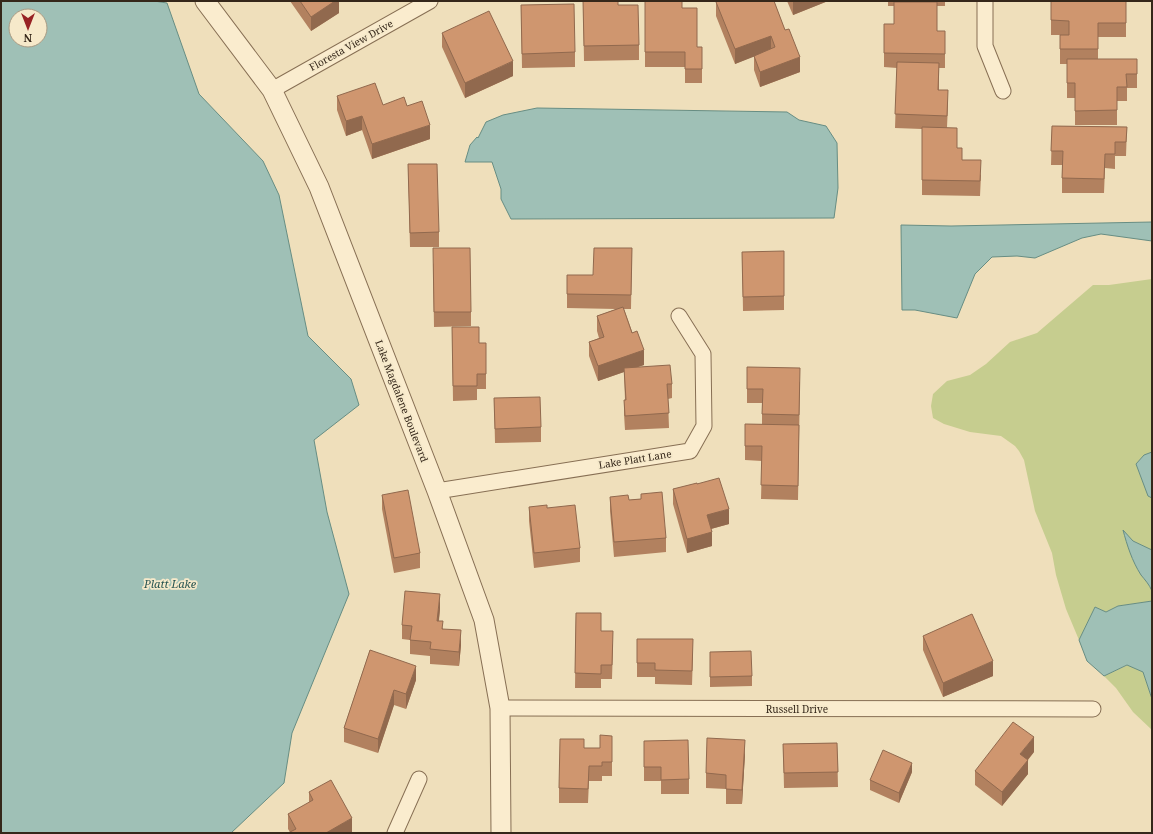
<svg xmlns="http://www.w3.org/2000/svg" width="1153" height="834" font-family="'Noto Serif',serif">
<style>
.green{fill:#c6cd8f}
.water{fill:#9fc0b6;stroke:#678d83;fill-rule:evenodd}
.lines{fill:none;stroke-linecap:round;stroke-linejoin:round}
.minor-casing{stroke:#876f54;stroke-width:17}
.tertiary-casing{stroke:#876f54;stroke-width:21}
.minor{stroke:#faecce;stroke-width:15}
.tertiary{stroke:#faecce;stroke-width:19}
.wall{fill:#b2815f}
.shaded-wall{fill:#91694e}
.building{fill:#cf966f;stroke:#91694e}
.labels{text-anchor:middle;dominant-baseline:central;stroke-width:3.5;stroke-linejoin:round;paint-order:stroke}
.street-label{font-size:10px;fill:#35271a;stroke:#f6e9ca}
.water-label{font-size:11px;font-style:italic;fill:#285552;stroke:#f6e9ca}
</style>
<rect width="100%" height="100%" fill="#efdfbb"/>
<path class="green" d="M1152 279V452L1144 455 1136 464 1148 495 1152 498V550L1133 541 1123 531 1141 575 1148 583 1152 591V601L1118 606 1106 612 1095 607 1079 640 1066 609 1056 575 1052 553 1035 511 1024 460 1019 451 1015 446 1001 436 970 432 944 424 933 418 931 406 933 394 947 381 970 375 986 364 1010 342 1037 333 1093 285H1109Z
M1128 665 1143 672 1152 699V730L1133 712 1116 688 1104 676Z"/>
<path class="water" d="M1 1H154L167 3 199 94 263 161 279 195 308 336 351 379 359 405 314 440 327 512 349 594 292 733 284 783 231 833H1ZM16 16H40V40H16Z
M537 108 787 112 799 120 826 126 837 143 838 188 834 218 511 219 501 199V189L492 162H465L470 145 477 137 478 138 486 122 503 115Z
M1152 222V241L1101 234 1082 238 1035 258 1017 256 992 257 975 274 957 318 915 310H902L901 225 951 226Z
M1152 452V498L1148 496 1136 464 1144 455Z
M1123 530 1133 541 1152 550V591C1149 584 1145 580 1141 575 1132 561 1127 545 1123 530Z
M1152 601V699L1143 672 1127 665 1104 676 1087 661 1079 640 1095 607 1106 612 1118 606Z"/>
<g class="lines">
<defs>
<path id="minor" d="M985 1V46L1003 91
M272 90 430 1
M437 491 690 451 704 426 703 354 679 316
M500 708 1093 709
M395 833 419 779"/>
<path id="tertiary" d="M205 1 272 90 319 187 437 491 484 620 500 708 501 833"/>
</defs>
<use href="#minor" class="minor-casing"/>
<use href="#tertiary" class="tertiary-casing"/>
<use href="#minor" class="minor"/>
<use href="#tertiary" class="tertiary"/>
</g>
<path class="wall" d="M290 1H339V13L311 31Z
M583 1 618 5 639 45V60L584 61Z
M645 1 682 8 697 47H702V83H685V67H645Z
M774 1 800 72 760 87 754 70V56L735 64 716 16V2Z
M787 1H828L793 15Z
M888 1H945V6H937V31H945V68H939V90L948 105 947 127 962 160 981 175 980 196 922 195V129L895 128 897 68 884 67V24H894V6H888Z
M1051 1H1126V37H1098V59H1137V88H1127V101H1117V125H1075V98H1067V64H1060V35H1064H1051Z
M521 5 575 52V67L522 68Z
M442 33 513 76 465 98 442 47Z
M337 96 383 105 407 106 430 139 372 159 362 130 346 136 337 110Z
M1052 126 1127 127 1126 156H1115V169L1105 168 1104 193H1062V165H1051Z
M408 164 439 232V247H410Z
M632 248 631 309H624L644 365 636 367 672 384V398L668 399 669 428 625 430 624 414V400H625L624 372 598 381 589 356V342L599 338 597 331V316L616 309 567 308V275H593Z
M742 252 784 296V310L743 311Z
M433 263 471 312V326L434 327Z
M452 327 479 343H486V389H477V400L453 401Z
M747 367 800 382 798 500 761 499 762 461 745 460V424H762V403H747Z
M494 398 541 427V442L495 443Z
M697 484 729 524 711 529 712 546 687 553 673 504V489Z
M641 494 666 538V552L614 557 610 511V497L629 500 641 499Z
M382 495 420 553V568L394 573 382 509Z
M529 507 547 508 580 548V562L534 568 529 521Z
M440 609 439 621 443 629 461 645 459 666 430 664V656L410 654V640L402 639V625Z
M576 613 601 631 613 645 612 679H601V688H575Z
M923 636 993 676 943 697 923 650Z
M637 639 693 654 692 685 655 684V677H637Z
M370 650 416 680 406 709 394 705 378 753 344 742V728Z
M710 652 752 676V686L710 687Z
M612 736V776H602V781H589L588 803H559V788Z
M644 741 689 779V794H661V781H644Z
M837 743 838 787 784 788 783 744Z
M1034 752 1028 760V774L1002 806 975 785V771Z
M745 754 742 804H726V789L706 788V773Z
M912 772 899 803 870 790V780Z
M309 792 352 833 290 832 288 829V814L309 803Z"/>
<path class="shaded-wall" d="M335 1H339V13L311 31V17Z
M793 1H828L793 15Z
M771 36V50L735 64V49Z
M800 57V72L760 87V72Z
M513 61V76L465 98V83Z
M362 116V130L346 136V121Z
M430 125V139L372 159V144Z
M644 350V365L598 381V366Z
M729 509V524L707 530V515Z
M712 532V546L687 553V539Z
M440 594V609L437 635V621Z
M461 630V645L459 666V652Z
M993 661V676L943 697V683Z
M416 666V680L406 709V694Z
M394 690V705L378 753V739Z
M1034 737V752L1020 769V754Z
M745 740V754L742 804V790Z
M1028 760V774L1002 806V792Z
M912 763V772L899 803V793Z
M352 818V833H326Z"/>
<path class="building" d="M300 1H335L311 17Z
M583 1H618V5H638L639 45 584 46Z
M645 1H682V8H697V47H702V69H685V52H645Z
M719 1H774L785 30 789 29 800 57 760 72 754 56 775 47 771 36 735 49 716 2Z
M1051 1H1126V23H1098V49H1060V35H1069V21L1051 20Z
M894 2H937V31H945V54L884 53V24H894Z
M574 4 575 52 522 54 521 5Z
M489 11 513 61 465 83 442 33Z
M1067 59H1137V74H1126L1127 87H1117V110L1075 111V83H1067Z
M897 62 939 63 938 90H948L947 116 895 114Z
M375 83 383 105 404 97 407 106 422 101 430 125 372 144 362 116 346 121 337 96Z
M1052 126 1127 127 1126 142H1115V154H1105L1104 179 1062 178 1063 151H1051Z
M922 127 957 128V148H962V160H981L980 181 922 180Z
M408 164H437L439 232 410 233Z
M433 248H470L471 312H434Z
M594 248H632L631 295 567 294V275H593Z
M784 251V296L743 297 742 252Z
M623 307 632 333 637 331 644 350 598 366 589 342 604 337 597 316Z
M452 327H479V343H486V374H477V386H453Z
M670 365 672 384H667L669 413 625 416 624 400H626L624 368Z
M747 367 800 368 799 415 762 414 763 389H747Z
M540 397 541 427 495 429 494 398Z
M745 424 799 425 798 486 761 485 762 446H745Z
M719 478 729 509 707 515 712 532 687 539 673 489 697 483V484Z
M408 490 420 553 394 558 382 495Z
M662 492 666 538 614 542 610 497 628 495 629 500 641 499V494Z
M547 505V508L575 505 580 548 534 553 529 507Z
M405 591 440 594 437 621H443L442 629 461 630 459 652 430 649 431 642 410 640 412 626 402 625Z
M576 613H601V631H613L612 665H601V674L575 673Z
M972 614 993 661 943 683 923 636Z
M637 639H693L692 671 655 670V663H637Z
M370 650 416 666 406 694 394 690 378 739 344 728Z
M751 651 752 676 710 677V652Z
M1013 722 1034 737 1020 754 1028 760 1002 792 975 771Z
M600 735 612 736V762H602V766H589L588 789 559 788 560 739H584V748H600Z
M707 738 745 740 742 790 726 789V775L706 773Z
M688 740 689 779 661 780V767H644V741Z
M837 743 838 772 784 773 783 744Z
M883 750 912 763 899 793 870 780Z
M331 780 352 818 326 833H288L296 829 288 814 313 800 309 792Z"/>
<g class="labels">
<g class="street-label">
<text transform="translate(351 45) rotate(-29)">Floresta View Drive</text>
<text transform="translate(402 401) rotate(69)">Lake Magdalene Boulevard</text>
<text transform="translate(635 459) rotate(-9)">Lake Platt Lane</text>
<text x="797" y="709">Russell Drive</text>
</g>
<g class="water-label">
<text x="170" y="583">Platt Lake</text>
</g>
</g>
<rect width="1153" height="834" fill="none" stroke="#35271a" stroke-width="4"/>
<g transform="translate(28 28) rotate(180)"><circle r="19" fill="#f6e9ca" stroke="#a99b84"/>
<path d="M0-3L7 15L0 10L-7 15Z" fill="#982224"/>
<text y="-6" font-size="11" font-weight="bold" text-anchor="middle" fill="#35271a">N</text>
</g>
</svg>
